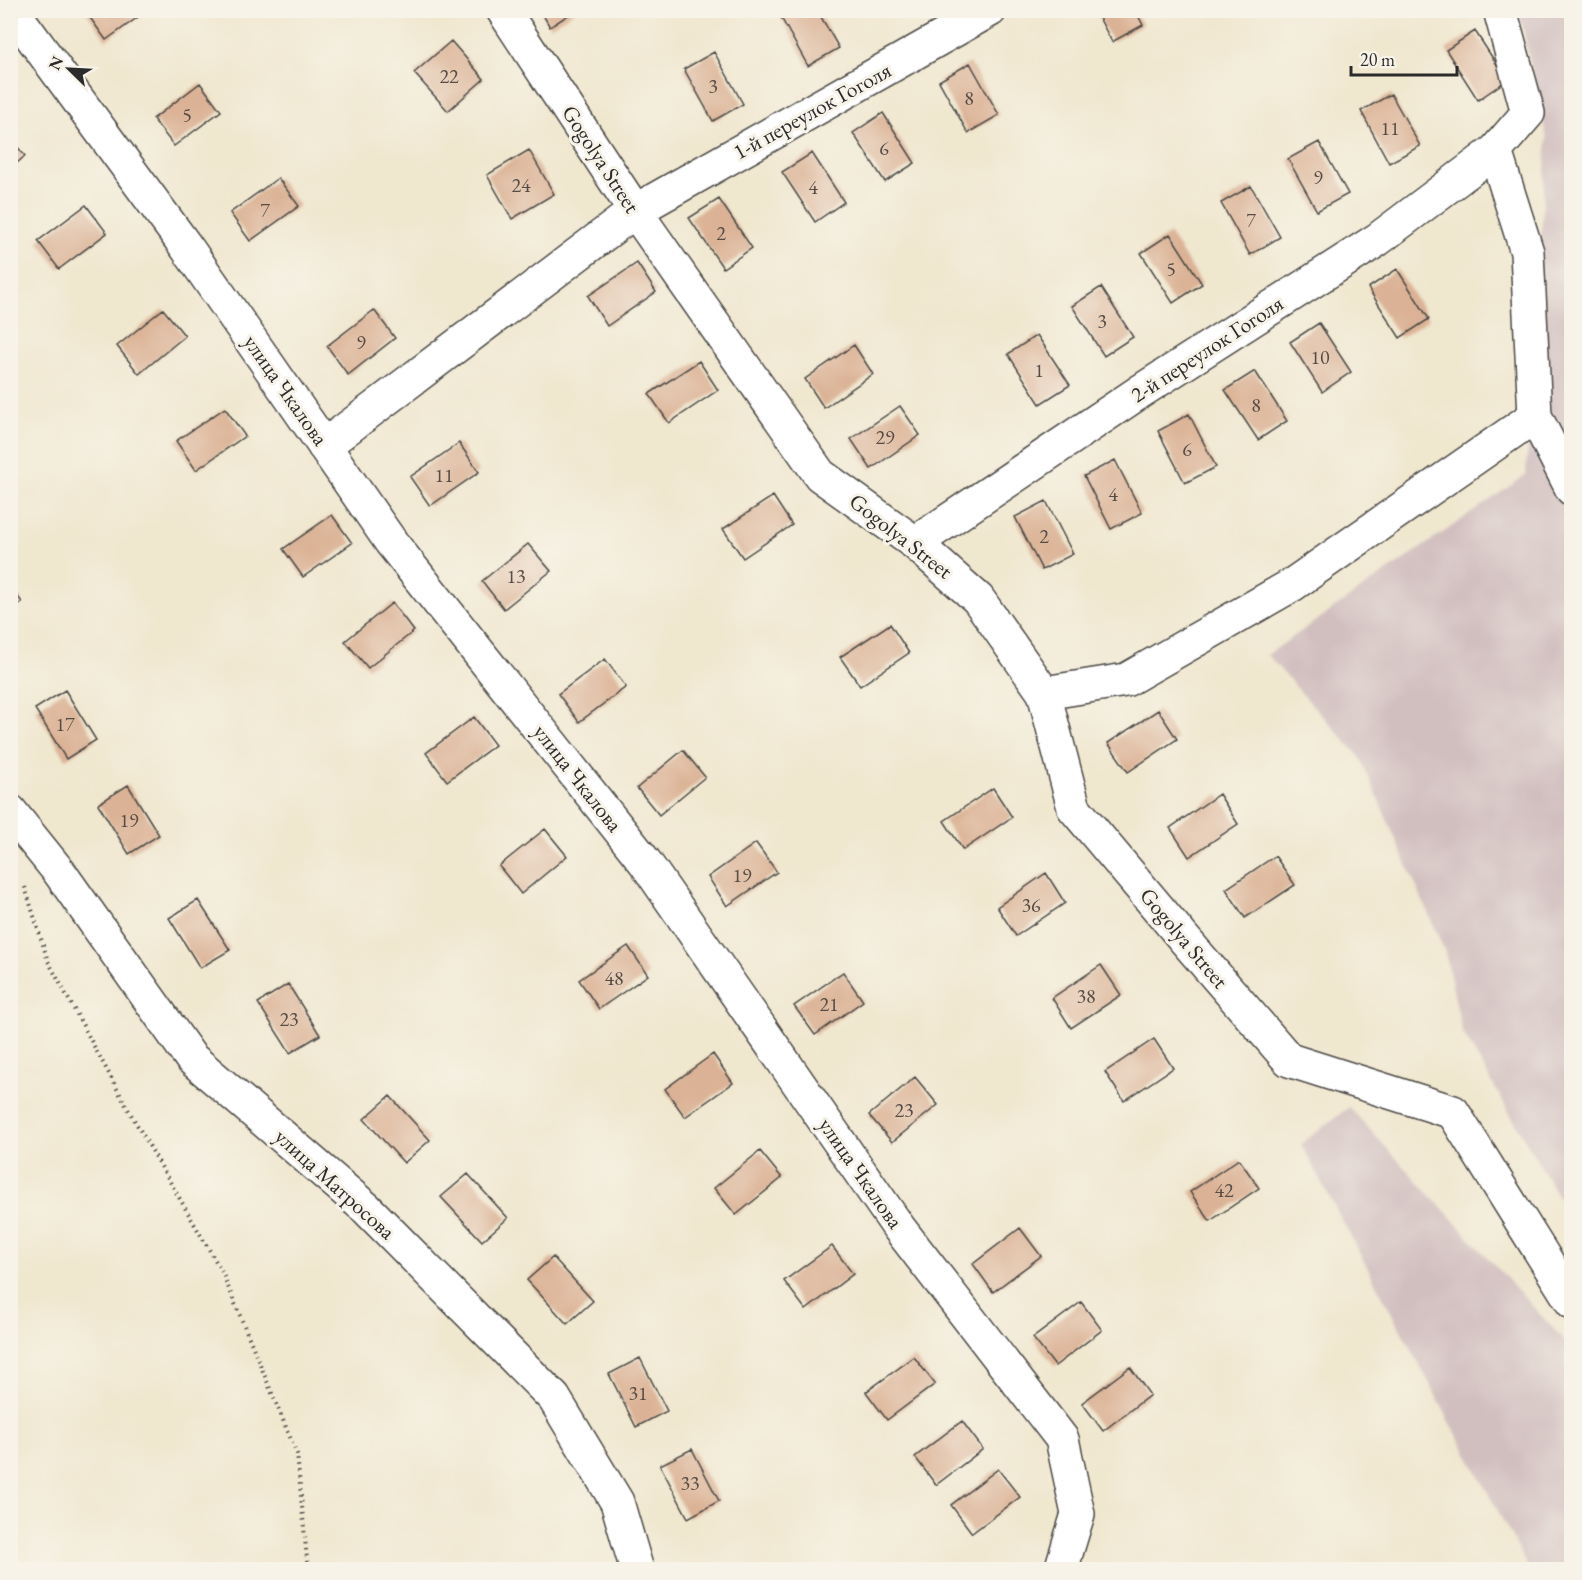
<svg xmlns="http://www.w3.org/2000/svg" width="1582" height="1580" font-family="'EB Garamond',serif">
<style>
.industrial{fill:#d1bfbf}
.building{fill:#dbb295}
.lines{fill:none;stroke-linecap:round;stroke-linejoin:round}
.minor-casing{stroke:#494744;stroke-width:36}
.path{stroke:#494744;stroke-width:4;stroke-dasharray:1.5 4.5;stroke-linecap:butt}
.minor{stroke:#fff;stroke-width:33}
.labels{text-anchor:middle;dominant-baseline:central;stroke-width:6;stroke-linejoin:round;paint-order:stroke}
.number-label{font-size:20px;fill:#574d46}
.street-label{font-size:22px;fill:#2b2b2b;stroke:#f7f3e8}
</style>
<rect width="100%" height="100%" fill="#f7f3e8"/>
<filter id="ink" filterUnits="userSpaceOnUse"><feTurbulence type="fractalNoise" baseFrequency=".0167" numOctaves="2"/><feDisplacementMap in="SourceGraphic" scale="12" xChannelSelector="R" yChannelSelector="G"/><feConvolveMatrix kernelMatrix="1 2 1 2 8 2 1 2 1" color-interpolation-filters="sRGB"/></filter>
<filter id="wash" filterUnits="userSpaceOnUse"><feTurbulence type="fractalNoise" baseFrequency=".008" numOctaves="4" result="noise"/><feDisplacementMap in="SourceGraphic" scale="24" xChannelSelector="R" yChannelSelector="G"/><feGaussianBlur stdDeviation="1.35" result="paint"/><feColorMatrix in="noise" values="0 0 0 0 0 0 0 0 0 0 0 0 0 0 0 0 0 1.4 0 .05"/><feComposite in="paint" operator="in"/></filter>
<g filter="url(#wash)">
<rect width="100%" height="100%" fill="#f0e7cf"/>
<path class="industrial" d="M1519 11H1571V1219L1462 1031 1445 952 1360 757 1267 655 1526 475 1547 139Z
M1349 1107 1571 1348V1569H1529L1301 1144Z"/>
<g id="blocks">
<path class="building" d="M88 10H148L106 40 86 12Z
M540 10H576L550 27Z
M785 10H817L839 48 808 66 779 14Z
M1095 10H1135L1143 25 1112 42Z
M1475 31 1507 80 1478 100 1446 50Z
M451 41 484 79 448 111 414 73Z
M714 52 743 104 713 121 684 69Z
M970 63 999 115 968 133 939 81Z
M200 83 221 111 174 146 153 119Z
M1391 94 1420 146 1389 163 1361 111Z
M883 113 915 163 885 182 853 133Z
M10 138 25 156 10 169Z
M1319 142 1348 194 1317 211 1288 159Z
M529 150 554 194 512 219 487 175Z
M812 153 844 202 815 222 782 172Z
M278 178 299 206 250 241 230 213Z
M1251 186 1280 237 1250 255 1221 203Z
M719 199 752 248 723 268 689 218Z
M86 205 107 233 59 269 38 241Z
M1170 234 1202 284 1173 303 1141 253Z
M637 263 656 292 607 326 588 296Z
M1397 269 1429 319 1400 338 1368 288Z
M1101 287 1133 337 1104 356 1072 306Z
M163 309 185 336 139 374 117 346Z
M374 310 395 338 348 375 327 346Z
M1319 323 1351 372 1322 392 1290 342Z
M1037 335 1070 385 1040 404 1008 354Z
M854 345 873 374 824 408 805 379Z
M699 361 718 390 669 423 649 394Z
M1255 371 1287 421 1258 440 1225 390Z
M900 406 920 435 871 469 851 439Z
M225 408 245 436 196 470 176 441Z
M1189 414 1216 467 1185 483 1158 431Z
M459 443 479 472 430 506 410 477Z
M1115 460 1142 513 1111 529 1084 476Z
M773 496 792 525 743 558 723 529Z
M1046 501 1073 554 1042 570 1015 517Z
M332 515 352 543 303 577 283 549Z
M528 544 551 571 504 609 482 581Z
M10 587 22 602 10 610Z
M392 603 414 631 368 668 345 641Z
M890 624 909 653 860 686 840 657Z
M605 659 626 687 579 722 558 694Z
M65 690 96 740 66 759 35 709Z
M1158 710 1177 739 1128 772 1108 743Z
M474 717 495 745 447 781 426 753Z
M683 750 705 777 659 815 637 788Z
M128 785 159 835 129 854 98 804Z
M993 788 1012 817 963 850 944 821Z
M1219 794 1238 824 1189 857 1170 828Z
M545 829 567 856 521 894 499 866Z
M756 843 777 872 727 906 708 877Z
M1275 856 1295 885 1245 918 1226 889Z
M1046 873 1065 903 1016 936 997 907Z
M198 900 230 950 200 968 169 918Z
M628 946 648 975 599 1009 579 980Z
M1101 965 1121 995 1071 1028 1052 998Z
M843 972 863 1001 815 1035 794 1006Z
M288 984 320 1035 290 1053 258 1003Z
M1154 1039 1173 1068 1124 1101 1105 1072Z
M713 1054 733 1083 685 1117 665 1089Z
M915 1077 938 1105 892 1142 869 1115Z
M390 1096 430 1140 404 1163 364 1119Z
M760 1151 782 1178 736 1215 714 1188Z
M1239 1159 1259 1188 1210 1221 1190 1192Z
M468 1174 508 1218 482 1241 441 1197Z
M1020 1228 1041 1256 993 1292 973 1264Z
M832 1246 853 1274 806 1310 784 1281Z
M553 1257 593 1301 567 1324 527 1280Z
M1081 1302 1102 1330 1055 1366 1033 1338Z
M914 1357 935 1384 887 1420 866 1392Z
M640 1358 667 1411 636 1427 609 1374Z
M1130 1367 1150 1395 1103 1431 1082 1403Z
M962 1421 983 1449 936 1485 915 1457Z
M692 1449 719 1501 688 1518 660 1465Z
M998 1469 1020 1497 972 1533 951 1505Z"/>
</g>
</g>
<g filter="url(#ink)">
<use href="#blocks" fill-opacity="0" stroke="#494744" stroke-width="1.5"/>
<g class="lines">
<defs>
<path id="minor" d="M12 10 187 248 391 542 645 862 899 1228 1062 1439 1078 1514 1061 1570
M503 10 635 211 820 475 915 543 978 599 1044 693 1074 808 1185 940 1289 1060 1453 1112 1572 1302
M1535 416 1572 489
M324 446 635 211 990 10
M915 543 1141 391 1377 240 1495 151 1528 113 1500 10
M1044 693 1126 680 1292 585 1535 416 1527 252 1495 151
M10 811 60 873 191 1058 367 1209 554 1398 617 1502 637 1570"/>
</defs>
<use href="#minor" class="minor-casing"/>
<path class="path" d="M25 887 48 961 128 1109 222 1272 297 1454 308 1570"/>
<use href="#minor" class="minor"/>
</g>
</g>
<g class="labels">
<g class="number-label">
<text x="449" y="76">22</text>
<text x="713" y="86">3</text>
<text x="969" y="98">8</text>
<text x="187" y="115">5</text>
<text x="1390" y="128">11</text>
<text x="884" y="148">6</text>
<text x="1318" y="177">9</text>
<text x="521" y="185">24</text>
<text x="813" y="187">4</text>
<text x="265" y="210">7</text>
<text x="1251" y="220">7</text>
<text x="721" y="233">2</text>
<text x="1171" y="269">5</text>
<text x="1102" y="321">3</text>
<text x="361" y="342">9</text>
<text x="1320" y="357">10</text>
<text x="1039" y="370">1</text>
<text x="1256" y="405">8</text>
<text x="885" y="437">29</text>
<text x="1187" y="449">6</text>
<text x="444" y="475">11</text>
<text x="1113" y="494">4</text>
<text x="1044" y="536">2</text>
<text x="516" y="576">13</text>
<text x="65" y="724">17</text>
<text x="129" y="820">19</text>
<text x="742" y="875">19</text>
<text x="1031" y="905">36</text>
<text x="614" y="978">48</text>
<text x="1086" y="996">38</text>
<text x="829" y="1004">21</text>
<text x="289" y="1019">23</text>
<text x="904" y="1110">23</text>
<text x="1224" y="1190">42</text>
<text x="638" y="1393">31</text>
<text x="690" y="1483">33</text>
</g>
<g class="street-label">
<text transform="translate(812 111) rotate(-29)">1-й переулок Гоголя</text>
<text transform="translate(601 159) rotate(57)">Gogolya Street</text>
<text transform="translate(1207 349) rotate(-33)">2-й переулок Гоголя</text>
<text transform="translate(286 390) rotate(55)">улица Чкалова</text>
<text transform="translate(901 536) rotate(38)">Gogolya Street</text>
<text transform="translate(578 778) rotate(52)">улица Чкалова</text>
<text transform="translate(1184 938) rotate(50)">Gogolya Street</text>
<text transform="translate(861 1173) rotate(55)">улица Чкалова</text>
<text transform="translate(335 1184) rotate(42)">улица Матросова</text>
</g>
</g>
<rect width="1582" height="1580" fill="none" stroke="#f7f3e8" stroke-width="36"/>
<g transform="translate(69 69) rotate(294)" stroke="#f7f3e8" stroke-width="4.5" paint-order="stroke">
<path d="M0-4.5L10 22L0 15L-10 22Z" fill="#2b2b2b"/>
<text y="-9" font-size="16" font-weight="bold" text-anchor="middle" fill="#2b2b2b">N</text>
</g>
<path d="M1351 66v9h106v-9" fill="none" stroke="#2b2b2b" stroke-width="3"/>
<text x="1360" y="66" font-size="18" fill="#2b2b2b" stroke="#f7f3e8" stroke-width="4.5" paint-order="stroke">20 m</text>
</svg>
